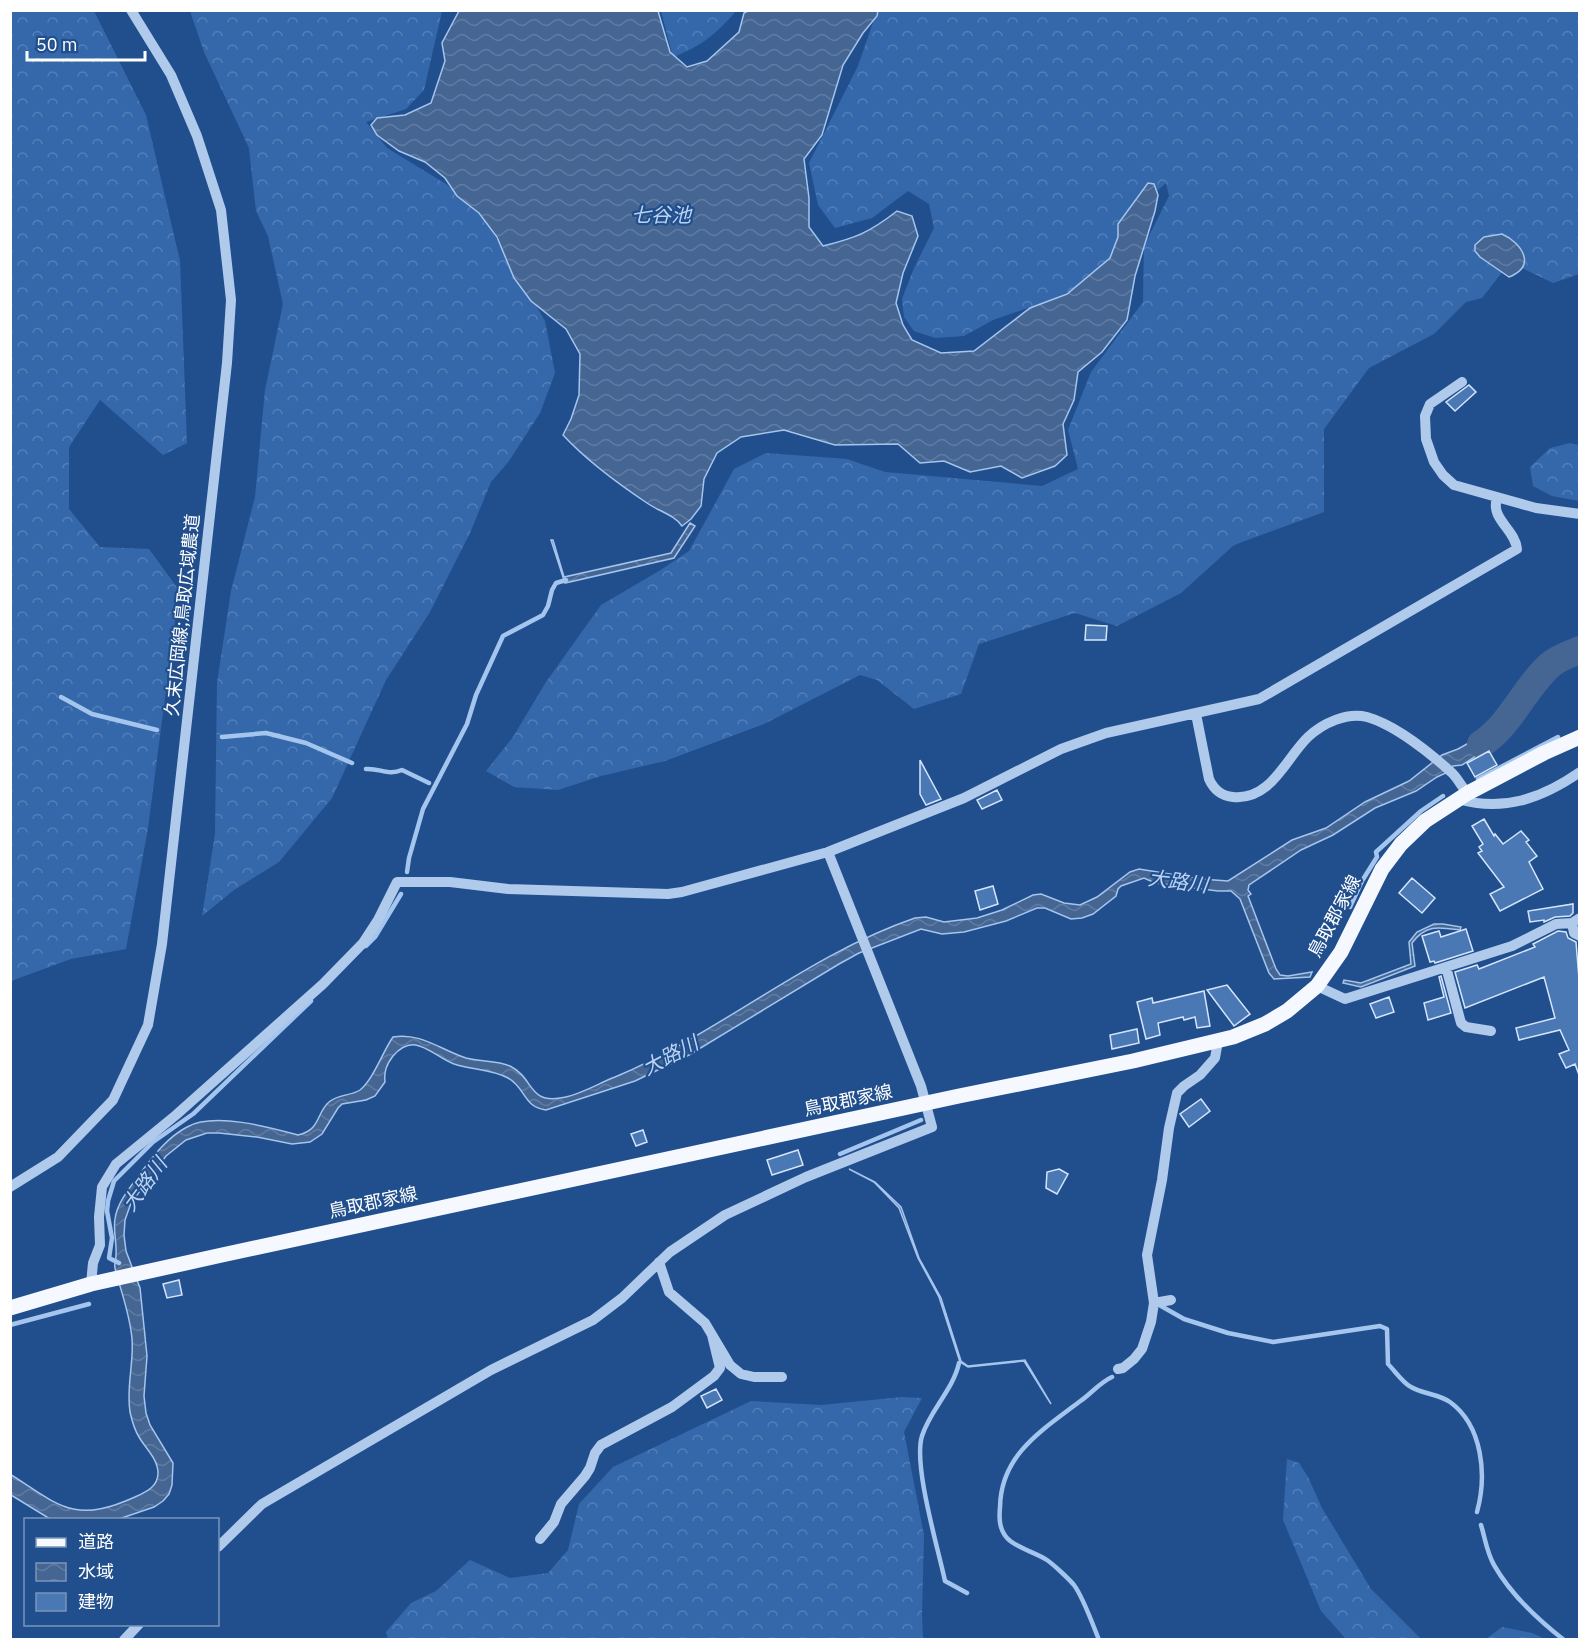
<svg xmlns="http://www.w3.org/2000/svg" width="1590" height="1650" font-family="'IBM Plex Sans','Noto Sans JP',sans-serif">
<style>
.forest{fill:url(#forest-crowns)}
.water{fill:url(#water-waves);stroke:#a4c5ed;stroke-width:1.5}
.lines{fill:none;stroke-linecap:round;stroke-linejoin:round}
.stream{stroke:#a4c5ed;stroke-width:4.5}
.river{stroke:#456593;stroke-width:28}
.building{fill:#4a78b5;stroke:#d5e5f9;stroke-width:1.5}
.minor{stroke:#b0caec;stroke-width:10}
.major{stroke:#f5f9ff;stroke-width:15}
.labels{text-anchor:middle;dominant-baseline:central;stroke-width:4.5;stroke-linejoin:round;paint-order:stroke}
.street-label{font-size:18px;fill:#fff;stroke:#214f8e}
.water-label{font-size:20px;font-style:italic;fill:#bcd4f3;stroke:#214f8e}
</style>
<defs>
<pattern id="forest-crowns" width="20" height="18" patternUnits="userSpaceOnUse" patternTransform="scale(1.5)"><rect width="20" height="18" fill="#3568ab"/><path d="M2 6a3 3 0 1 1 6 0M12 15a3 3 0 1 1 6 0" fill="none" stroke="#537fb8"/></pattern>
<pattern id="water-waves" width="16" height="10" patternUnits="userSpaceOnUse" patternTransform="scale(1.5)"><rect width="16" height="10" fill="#456593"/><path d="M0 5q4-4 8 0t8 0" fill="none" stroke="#617ca3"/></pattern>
</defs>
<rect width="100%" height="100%" fill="#214f8e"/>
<path class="forest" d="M10 11H94L146 115 180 261 187 443 163 455 100 400 69 447V509L100 547 149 549 179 590 148 828 126 949 71 959 11 981Z
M190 11H442L424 90 406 109 366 122 387 148 446 184 485 219 545 321 555 373 540 413 509 461 491 482 470 533 430 612 386 680 332 798 279 862 234 890 202 916 215 834 217 683 231 591 255 497 265 390 283 304 268 236 256 211 249 148 204 52Z
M661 11H736C716 34 702 46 673 57Z
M877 11H1579V274L1553 283 1518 266 1503 271 1482 298 1466 302 1434 334 1369 368 1324 429V512L1234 545 1181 593 1117 626 1075 613 979 644 961 694 914 709 877 680 860 675 764 724 665 761 601 776 558 790 514 787 486 771 513 737 546 682 601 605 659 571 689 551 734 469 766 453 847 459 885 472 1042 486 1078 469 1068 430 1091 372 1143 302 1144 246 1169 196 1166 183 1143 203 1131 242 1097 279 1045 302 993 320 964 336 935 338 914 331 904 317 902 299 914 268 934 228 929 204 908 191 872 218 835 228 818 205 809 163 858 66Z
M1570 443 1579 445V501L1552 496 1533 486 1530 467 1550 448Z
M902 1397 922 1398 904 1432 924 1535 922 1615 923 1639H388L386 1632 411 1603 436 1591 470 1560 510 1578 548 1573 568 1550 579 1504 613 1467 751 1401 821 1405Z
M1287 1459 1299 1463 1308 1477 1322 1508 1371 1589 1421 1639H1346L1321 1611 1283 1520Z
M1502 1627 1532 1633 1545 1639H1486Z"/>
<path class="water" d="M459 11H658L670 52 687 67 707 61 739 32 744 13 748 11H878L877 16 863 33 843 65 822 135 804 159 809 198V227L823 246C856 238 870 232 897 211L912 216 918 236 903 273 896 303 903 325 912 340 941 353 974 351 1030 308 1067 294 1110 258 1118 237V224L1148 183 1154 184 1158 195 1155 211 1135 276 1127 320 1102 352 1078 372 1074 400 1063 424 1067 455 1055 466 1022 478 1001 466 970 472 944 461 920 463 898 444 835 445 784 430 741 437 717 453 704 479 701 506 691 519 682 526C675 515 658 511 647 503 617 483 588 462 563 435L571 419 579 395 580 354 566 329 531 301 514 278 497 237 479 213 457 196 445 178 425 162 399 151 377 135 371 125 377 118 405 115 431 103 445 61 442 43Z
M1502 234C1522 243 1537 266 1509 277L1480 257 1475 251V245L1484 237Z
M690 523 695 526 674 558 565 583 551 540H553L564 577 671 553Z
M1505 715 1515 718 1501 739 1487 749 1462 765 1453 766 1448 772 1437 777 1416 791 1375 808 1333 835 1301 850 1249 885 1248 890 1251 894 1248 896 1276 969 1280 975 1288 976 1312 972 1310 977 1274 979 1269 973 1240 899 1231 891H1218L1155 883 1144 878 1121 886 1118 889 1116 896 1093 914 1082 918 1071 919 1045 908H1037L1006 921 964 932 942 934 921 929 859 953 839 964 689 1055 635 1081 546 1110C523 1107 526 1088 508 1078 492 1069 472 1070 454 1064 432 1056 415 1030 393 1056 386 1065 384 1072 385 1082L375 1096 366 1100 342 1104 338 1108 322 1134 310 1142 292 1144 257 1137 219 1133H207L186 1140 166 1156 131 1203 125 1220 124 1235 126 1251 140 1288 147 1356 144 1396 146 1413 150 1425 173 1463 172 1485 169 1494 163 1501 154 1507 119 1519H50L11 1495 10 1474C61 1507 75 1524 135 1497 146 1492 158 1487 158 1473 158 1459 146 1449 139 1437 134 1429 132 1421 130 1412 126 1387 134 1364 132 1339 130 1314 121 1292 115 1268 114 1264 116 1260 116 1255 117 1243 113 1231 115 1219 117 1202 132 1185 142 1171 154 1155 168 1137 187 1127 214 1112 269 1127 298 1135 321 1130 316 1113 329 1102 338 1094 351 1096 360 1090 373 1080 383 1051 393 1037 420 1032 441 1050 466 1058 480 1062 497 1060 510 1066 534 1078 528 1103 560 1098 578 1096 597 1084 615 1077 720 1033 807 955 915 918L926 917 944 922 977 918 1002 910 1033 895 1041 894 1064 903 1080 905 1097 897 1130 872 1139 869 1201 879 1228 881 1292 840 1326 828 1365 802 1409 781 1442 755 1458 749 1494 729Z
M1434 924H1443L1461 927 1460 930C1439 927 1426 924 1412 943L1415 966 1361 987 1343 983 1344 980 1361 983 1411 964 1409 942 1417 932Z
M849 1169 875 1182 901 1207 919 1258 941 1298 961 1361 968 1366 1025 1360 1051 1404 1024 1361 968 1367 960 1362 939 1297 918 1258 899 1208 874 1182Z"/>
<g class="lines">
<path class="stream" d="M61 697 92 714 157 730
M222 737 266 733 306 743 352 763
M366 769C380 768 388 776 402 770L429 783
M1478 779 1558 737
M407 872 409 858 423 809 467 724 476 695 503 636 543 615 548 606 552 590 556 583 566 580
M1350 907 1362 881 1377 857 1376 852 1421 811 1443 796
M366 946 375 937 401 894
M840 1154 921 1120
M119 1263 109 1258 112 1238 107 1211 108 1201 114 1181 153 1142 193 1114 311 1001
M1161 1306 1184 1319 1228 1333 1273 1342 1380 1326 1387 1329 1388 1364C1395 1371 1403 1383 1411 1387 1423 1394 1439 1394 1450 1402 1483 1426 1487 1476 1477 1512
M10 1325 89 1304
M959 1363C953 1390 930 1410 922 1436 913 1465 938 1548 945 1581L967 1593
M1481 1525C1485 1538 1487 1553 1494 1565 1511 1595 1537 1619 1564 1640
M1099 1640C1093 1625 1083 1597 1074 1585 1068 1578 1054 1565 1047 1560 1035 1552 1016 1548 1007 1538 999 1529 999 1518 1000 1507 1001 1455 1041 1431 1079 1402 1091 1394 1099 1383 1112 1377"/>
<path class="river" d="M1481 744C1511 725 1524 688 1550 665 1558 658 1570 654 1580 650"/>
</g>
<path class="building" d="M1469 385 1476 392 1455 411 1446 402Z
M1086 625 1107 626 1106 640H1085Z
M1489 751 1497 765 1475 777 1467 763Z
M920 760 941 799 926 805 920 794Z
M997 790 1002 800 982 809 977 800Z
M1484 819 1494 836 1495 834 1503 844 1521 831 1529 840 1526 842 1537 856 1529 862 1543 889 1500 911 1490 894 1504 887 1478 853 1482 851 1479 847 1483 844 1472 826Z
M1412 878 1435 898 1422 913 1399 893Z
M993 886 998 904 980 910 975 891Z
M1573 904V913L1570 916 1555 917 1544 922V920L1530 922 1528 911Z
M1466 929 1473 951 1435 963 1434 961 1430 962 1422 936 1439 931 1441 937Z
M1558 931 1566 932 1568 938 1576 942 1580 991 1579 1075 1575 1064 1566 1068 1559 1054 1569 1050 1560 1030 1519 1040 1516 1028 1555 1018 1544 977 1465 1008 1455 972 1477 965 1479 969 1535 947 1533 944Z
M1441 976 1451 1013 1428 1020 1424 1003 1444 997 1439 977Z
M1227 985 1250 1014 1234 1026 1207 990Z
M1204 991 1210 1026 1197 1028 1195 1017 1184 1020 1183 1017 1158 1023 1160 1035 1146 1039 1137 1002 1152 998 1153 1003Z
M1389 997 1394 1012 1376 1018 1370 1004Z
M1137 1029 1139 1043 1112 1049 1110 1035Z
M1201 1099 1210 1111 1189 1127 1180 1114Z
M643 1130 647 1142 636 1146 631 1134Z
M798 1150 803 1165 772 1175 767 1160Z
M1059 1169 1068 1174 1057 1194 1046 1188 1047 1172Z
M179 1280 182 1295 167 1298 163 1284Z
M716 1389 722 1400 707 1408 701 1396Z"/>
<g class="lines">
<path class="minor" d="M1462 382 1430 404 1425 416 1426 439 1434 462 1443 475 1454 485 1536 508 1580 514
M1196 714 1209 779C1214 790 1221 796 1233 797 1271 801 1286 758 1308 737 1323 723 1347 712 1367 717 1395 725 1430 753 1451 772 1458 778 1461 787 1468 793
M1458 799C1503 812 1541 799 1580 772
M1572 923 1574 933 1580 936
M1446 967 1461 1023 1466 1027 1491 1031
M1317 986 1345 999 1512 946 1556 924 1572 923 1580 918
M10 1187 58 1157 113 1100 148 1025 162 944 227 363 231 300 221 210 197 136 171 75 131 10
M659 1262 669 1292 705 1323 730 1365 741 1374 754 1377H782
M91 1284 93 1263 100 1245 99 1217 102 1187 116 1164 176 1115 323 984 363 943 378 920 397 882H450L508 889 668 894 682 892 828 852 964 798 1061 749 1106 733 1259 699 1517 549C1515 529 1490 519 1497 498
M1154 1303 1171 1300
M1118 1369 1123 1368 1134 1359 1142 1349 1151 1322 1154 1303 1147 1255 1162 1180 1169 1128 1177 1093 1184 1086 1200 1075 1215 1058 1218 1041
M540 1539 554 1522 561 1504 585 1476 590 1468 595 1453 601 1445 672 1407 714 1376 720 1368 712 1335
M218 1547 262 1504 491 1370 593 1320 622 1298 670 1252 725 1215 806 1177 932 1127 921 1086 828 852
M124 1640 139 1624"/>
<path class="major" d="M10 1308 91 1284 222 1255 959 1096 1133 1061 1233 1037 1265 1024 1287 1011 1317 986 1341 952 1382 869 1401 844 1425 821 1468 793 1544 753 1580 737"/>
</g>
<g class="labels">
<g class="street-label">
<text transform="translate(182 615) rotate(-84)">久末広岡線;鳥取広域農道</text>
<text transform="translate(1334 916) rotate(-62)">鳥取郡家線</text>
<text transform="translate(848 1100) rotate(-12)">鳥取郡家線</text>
<text transform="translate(373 1202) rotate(-12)">鳥取郡家線</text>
</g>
<g class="water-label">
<text x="661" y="214">七谷池</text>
<text transform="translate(1178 881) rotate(7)">大路川</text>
<text transform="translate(670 1055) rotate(-28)">大路川</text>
<text transform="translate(144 1184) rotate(-54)">大路川</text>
</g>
</g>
<rect width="1590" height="1650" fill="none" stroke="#ffffff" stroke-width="24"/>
<rect x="24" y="1518" width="195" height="108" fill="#214f8e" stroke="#7a95bb" stroke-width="1.5"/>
<rect x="36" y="1538" width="30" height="9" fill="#f5f9ff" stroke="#7a95bb" stroke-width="1.5"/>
<text x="78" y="1548" font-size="18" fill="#ffffff">道路</text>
<rect x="36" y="1563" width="30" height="18" fill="url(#water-waves)" stroke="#7a95bb" stroke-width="1.5"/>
<text x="78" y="1578" font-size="18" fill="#ffffff">水域</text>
<rect x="36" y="1593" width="30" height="18" fill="#4a78b5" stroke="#7a95bb" stroke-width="1.5"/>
<text x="78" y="1608" font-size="18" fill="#ffffff">建物</text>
<path d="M27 51v9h118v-9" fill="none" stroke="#ffffff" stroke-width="3"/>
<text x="36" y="51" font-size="18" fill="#ffffff" stroke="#214f8e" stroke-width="4.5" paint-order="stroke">50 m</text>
</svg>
